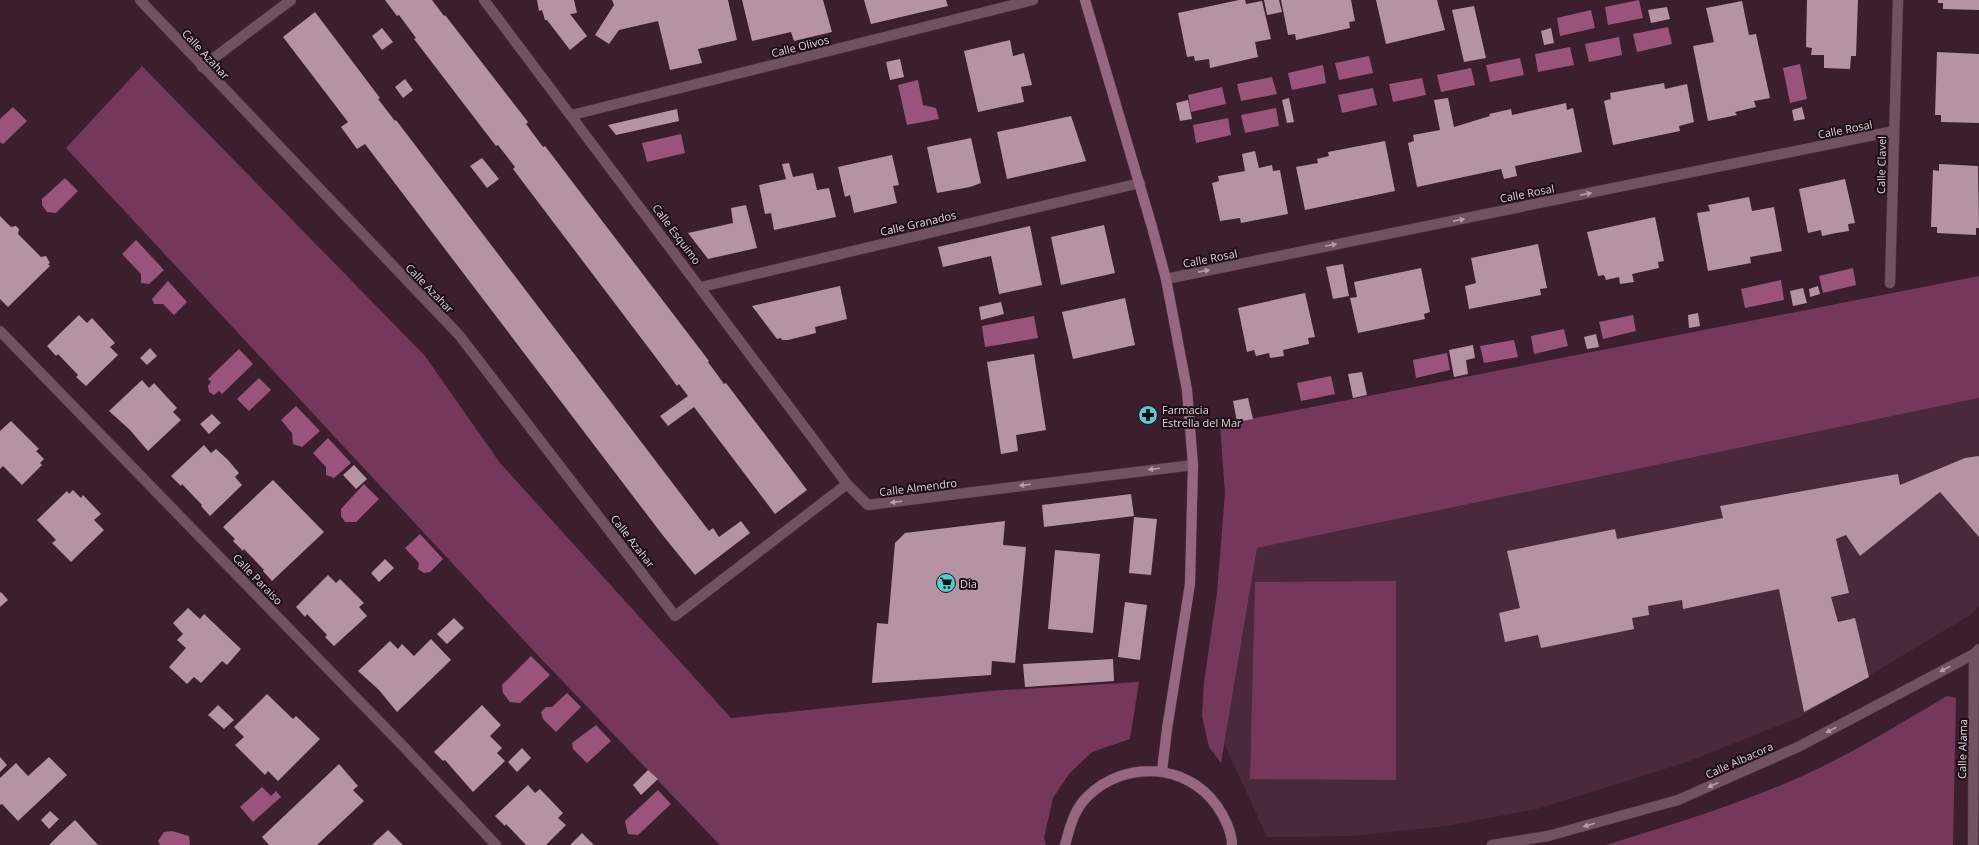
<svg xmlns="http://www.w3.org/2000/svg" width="1979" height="845" font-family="'Open Sans',sans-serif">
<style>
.built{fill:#49293b}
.green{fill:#75385b}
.water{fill:#9a547b}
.building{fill:#b693a4}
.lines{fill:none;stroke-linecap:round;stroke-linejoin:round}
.street-casing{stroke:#563b49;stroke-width:11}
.secondary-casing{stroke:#563b49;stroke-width:11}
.street{stroke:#705261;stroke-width:10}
.secondary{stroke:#976781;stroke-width:10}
.oneway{fill:#b49ea9}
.labels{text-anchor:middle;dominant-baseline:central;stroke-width:4;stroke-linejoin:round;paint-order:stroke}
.street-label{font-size:11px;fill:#e2d0d9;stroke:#1a0e14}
.poi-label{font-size:11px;fill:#e2d0d9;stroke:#1a0e14;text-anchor:start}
</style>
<rect width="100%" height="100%" fill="#3b1f2e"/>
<path class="built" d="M1979 398V607L1967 617 1800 717 1687 762 1537 809 1446 826 1354 836 1267 837 1224 743 1257 548Z"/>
<path class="green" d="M142 66 425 356 500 463 731 718 989 691 1139 682 1130 739 1092 752 1069 774 1053 798 1044 838 1046 845H720L546 664 66 148Z
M1979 276V398L1257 548 1221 763 1209 747 1202 716 1204 682 1217 593 1225 493 1220 425Z
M1396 581V780L1250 779 1255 582Z
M1947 696 1956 698 1953 845H1606C1684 821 1767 796 1839 758 1876 739 1911 717 1947 696Z"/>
<path class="water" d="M1639 0 1643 18 1608 25 1605 7Z
M1591 10 1595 28 1560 36 1557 18Z
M1668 27 1672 44 1637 52 1633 34Z
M1619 37 1622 55 1589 62 1585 44Z
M1570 47 1574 65 1538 72 1535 54Z
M1369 56 1373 73 1339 80 1335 63Z
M1520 58 1524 75 1490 82 1486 65Z
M1800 64 1807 99 1790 103 1783 68Z
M1323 65 1326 83 1292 90 1288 73Z
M1471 68 1475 85 1441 92 1437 75Z
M1272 77 1277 94 1241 101 1237 84Z
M1422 78 1426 95 1393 102 1389 84Z
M918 80 923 105 936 108 939 119 907 125 898 85Z
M1222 87 1226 104 1191 112 1188 95Z
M1373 88 1377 105 1342 113 1338 95Z
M13 107 27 121 3 144 0 142V119Z
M1276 108 1279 126 1245 133 1241 115Z
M1228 118 1231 135 1196 143 1193 125Z
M681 134 685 153 647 162 642 143Z
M65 178 78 191 56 213 47 212 42 205V199Z
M136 240 164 270 149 284 141 283V274L122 254Z
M1853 268 1856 285 1823 293 1819 276Z
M1781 280 1784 300 1745 308 1741 289Z
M168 281 187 302 174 315 163 304H154L152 299Z
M1633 315 1636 331 1603 339 1599 322Z
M1034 316 1038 338 985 347 982 326Z
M1564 329 1568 346 1534 354 1531 336Z
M1514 340 1518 357 1484 363 1480 346Z
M239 349 253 364 222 394 219 391 214 395 209 392 208 386 211 382 208 379Z
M1447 353 1450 370 1416 378 1413 360Z
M1331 376 1335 394 1301 401 1297 383Z
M259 378 271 390 249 411 237 399Z
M296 406 320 431 302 447 293 444 292 433 281 420Z
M328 438 351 463 334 478 326 475V467L313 453Z
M364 484 379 499 356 522H345L341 516V509Z
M420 534 443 559 430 572 424 573 418 569 419 563 405 548Z
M531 656 550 675 520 703 510 702 503 693 502 685Z
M567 693 581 707 556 732 543 719 541 712 546 707H552Z
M596 725 611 741 587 763 573 749 572 743Z
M262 787 271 796 276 791 281 797 253 822 240 807Z
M658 790 671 804 638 835 628 834 625 821Z
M172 831 189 836 190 845H160L158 841 164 832Z"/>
<path class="building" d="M385 0H432L444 16 445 15 528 122 526 124 543 147 545 146 709 361 708 362 724 384 726 383 807 490 775 514 694 407 668 426 660 416 688 396 679 384 677 386 660 363 513 169 515 167 498 145 496 146 414 39 416 38 399 15 397 16Z
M537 0H574L577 13 570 14 587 36 570 50 547 20H545L542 10 539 11Z
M612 0H728L737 40 698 49 702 63 670 70 658 21 619 30 609 44 595 35 614 5Z
M742 0H823L832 32 794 41 791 32 752 41Z
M864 0H946L948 6 871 24Z
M1239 0H1245L1246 4 1262 1 1271 39 1255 42 1258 57 1210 68 1209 59 1195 61 1194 56 1187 57 1178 13Z
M1264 0H1279L1282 12 1267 15Z
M1281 0H1351L1355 21 1349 22 1350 28 1296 40 1295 34 1288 35Z
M1376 0H1437L1445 30 1386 44Z
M1807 0H1858L1856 56H1851L1850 69 1824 68V55H1811L1812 48 1806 47Z
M1938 0H1979V10L1943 9V3H1938Z
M1742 1 1749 35 1756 34 1770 98 1754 101 1756 107 1735 112 1737 115 1708 121 1693 46 1714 42 1706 8Z
M1474 6 1486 58 1464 62 1452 10Z
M1667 7 1670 19 1651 23 1648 10Z
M315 12 380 98 378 99 395 121 396 120 709 531 713 528 719 537 741 521 750 533 695 575 661 533 365 144 357 149 341 127 348 122 283 37Z
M382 28 393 42 382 50 372 36Z
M1551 28 1554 43 1544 45 1541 31Z
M1010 40 1013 56 1024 53 1032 85 1021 87 1024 102 978 112 964 51Z
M1937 52 1979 54V123L1941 122V115H1935Z
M900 59 904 77 890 80 886 62Z
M405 79 413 90 403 98 395 87Z
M1664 83 1665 89 1687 84 1694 122 1679 126 1680 131 1613 145 1604 101 1611 99 1610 93Z
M1289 98 1294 122 1287 123 1282 100Z
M1448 98 1454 127 1490 116 1489 114 1511 109 1512 115 1566 103 1567 110 1573 108 1582 152 1515 166 1517 176 1504 179 1501 169 1417 187 1408 143 1414 141 1413 135 1440 130 1434 100Z
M1188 100 1192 119 1180 121 1176 103Z
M1802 107 1805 119 1794 121 1792 110Z
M677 109 679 121 616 135 608 125Z
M1071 116 1086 161 1007 179 997 132Z
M971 138 981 183 970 187 937 193 927 147Z
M1385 141 1395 191 1305 210 1296 167 1318 163 1317 159 1329 156 1328 152Z
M1255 151 1259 168 1272 165 1273 171 1280 170 1288 214 1241 223 1240 218 1220 221 1212 183 1219 181 1218 176 1245 171 1242 154Z
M892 155 899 185 893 186 897 203 854 213 850 195 845 197 838 167Z
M482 158 499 179 487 188 470 166Z
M789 163 793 177 813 173 817 190 829 188 836 217 774 230 771 213 765 214 759 185 786 179 782 164Z
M1939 164 1978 166 1979 228H1976V235L1937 233V227H1931L1933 170 1939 171Z
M1845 179 1855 223 1848 224 1849 231 1836 233 1822 236 1821 230 1808 233 1799 189Z
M1749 197 1752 211 1774 207 1782 251 1750 257 1751 263 1708 271 1697 213 1710 211 1708 205Z
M746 205 757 248 708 259 688 233 733 223 731 208Z
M0 216 11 227 16 226 19 229 18 234 41 257 46 256 50 263 48 264 50 266 8 307 0 299Z
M1655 217 1664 261 1658 262 1659 268 1632 274 1634 282 1620 284 1619 277 1606 280 1604 275 1598 276 1587 232Z
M1104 225 1115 273 1061 285 1051 237Z
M1030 226 1042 285 999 294 991 256 943 267 938 247Z
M1538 244 1547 288 1540 289 1541 295 1469 309 1465 286 1476 283 1471 258Z
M1343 264 1349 296 1333 299 1326 267Z
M1421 268 1430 312 1424 314 1425 319 1358 333 1350 298 1357 297 1354 282Z
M840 286 847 319 815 327 816 333 788 340H782L781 338 777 339 752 306Z
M1818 286 1820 294 1810 297 1809 289Z
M1803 288 1807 303 1793 306 1790 291Z
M1305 293 1315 337 1308 338 1309 344 1283 350 1284 356 1270 358 1269 353 1256 356 1254 350 1247 352 1238 308Z
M1125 298 1135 345 1073 359 1062 312Z
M1001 302 1004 314 981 320 979 307Z
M1698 313 1700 326 1689 328 1688 315Z
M79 315 87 323 92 318 115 343 110 347 118 355 86 386 76 377 78 375 58 354 56 356 47 346Z
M1596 334 1599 347 1587 349 1584 337Z
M1473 345 1475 358 1466 360 1468 374 1454 377 1449 350Z
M150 348 157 356 147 365 140 358Z
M1034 354 1046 430 1016 435 1018 451 1001 454 987 362Z
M1362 372 1367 395 1353 398 1348 374Z
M142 380 149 388 154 383 177 408 173 412 181 420 148 451 130 430 109 411Z
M1248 398 1253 419 1237 422 1233 401Z
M212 414 221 423 209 434 200 424Z
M11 421 39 449 36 451 44 459 40 463 42 465 22 485 3 466 0 469V431Z
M204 445 211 453 216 449 228 460 239 473 235 477 242 485 210 516 201 506 202 505 182 484 181 486 171 476Z
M1979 456V537L1940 492 1860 556 1846 535 1836 539 1849 593 1831 597 1838 622 1855 618 1869 677 1804 712 1779 589 1683 609 1682 600 1648 606 1649 615 1632 618 1634 629 1541 648 1538 635 1505 642 1499 613 1520 608 1507 551 1615 529 1617 539 1723 518 1720 506 1898 474 1900 485 1965 458Z
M354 465 367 479 356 489 343 475Z
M273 480 324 532 272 581 263 571 264 570 244 549 243 551 233 541 235 539 223 527Z
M73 490 81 498 83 495 101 514 94 520 104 530 71 562 52 543 56 540 37 520 67 491 69 494Z
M1131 494 1134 516 1044 527 1042 505Z
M1134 517 1157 519 1151 575 1129 573Z
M1005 521 1003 545 1026 547 1015 663 992 661 991 675 872 683 877 623 888 624 895 543 905 533Z
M1055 550 1100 554 1093 633 1048 629Z
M385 559 394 568 379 582 371 573Z
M328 575 336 583 340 579 364 603 359 607 367 616 334 646 325 637 327 635 307 614 305 617 296 607Z
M1 592 8 600 0 607V593Z
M1125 602 1147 605 1140 660 1118 657Z
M188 608 200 619 204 614 241 649 227 665 222 661 201 683 194 677 187 684 169 667 186 648 177 640 183 634 173 623Z
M454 618 464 628 447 644 437 634Z
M431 639 451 660 397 712 379 690 358 671 390 641 398 649 402 644 414 656Z
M1113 659 1114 681 1025 687 1023 664Z
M267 694 293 719 296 716 320 739 278 781 268 771 265 775 235 745 244 737 234 727Z
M218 705 234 720 224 729 208 715Z
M482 705 501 725 490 736 502 748 497 753 505 761 473 792 445 760 443 761 434 752Z
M522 748 531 758 517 772 508 762Z
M0 757 7 765 0 772Z
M49 757 67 775 18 821 2 804 0 805V778L16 763 28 776Z
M339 764 358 786 353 790 364 801 317 845H269L262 837Z
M648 770 658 779 641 795 633 785Z
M528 785 535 793 540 789 563 813 558 818 566 825 546 845H526L506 824 505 826 495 816Z
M50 811 59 819 49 829 41 820Z
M75 820 98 845H49L60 834Z
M388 830 403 845H372L377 840Z
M582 833 594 845H570Z"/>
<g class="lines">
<defs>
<path id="street" d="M140 0 459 335 675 616 847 484
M484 0 847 484 868 505 1193 465
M202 67 291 0
M572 115 1033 0
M1166 279 1894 131
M1890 283 1898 0
M701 287 1140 183
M0 331 402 745 496 845
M1492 845 1548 836 1678 800 1798 747 1974 654 1979 649
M1973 845 1974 654"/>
<path id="secondary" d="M1085 0 1152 227 1166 279 1187 390 1193 465 1190 584 1167 729 1162 771
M1065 845C1070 827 1074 809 1088 796 1125 760 1187 763 1217 806 1224 816 1232 832 1232 845"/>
</defs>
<use href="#street" class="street-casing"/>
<use href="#secondary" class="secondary-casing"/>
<use href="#street" class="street"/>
<use href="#secondary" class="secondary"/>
</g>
<defs><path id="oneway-solid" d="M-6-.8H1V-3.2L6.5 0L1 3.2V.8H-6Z"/></defs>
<g class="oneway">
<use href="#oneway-solid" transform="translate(1586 194) rotate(-11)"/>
<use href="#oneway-solid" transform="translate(1459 220) rotate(-11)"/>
<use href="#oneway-solid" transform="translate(1331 245) rotate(-11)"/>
<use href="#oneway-solid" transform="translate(1204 271) rotate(-11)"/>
<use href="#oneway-solid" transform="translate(1154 469) rotate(173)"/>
<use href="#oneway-solid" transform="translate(1025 485) rotate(173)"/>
<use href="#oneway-solid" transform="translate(896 502) rotate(173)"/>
<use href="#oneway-solid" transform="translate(1945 669) rotate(152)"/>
<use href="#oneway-solid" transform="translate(1831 730) rotate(152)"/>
<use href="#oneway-solid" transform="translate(1713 785) rotate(156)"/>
<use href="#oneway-solid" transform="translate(1589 825) rotate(164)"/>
</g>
<defs>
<symbol id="pharmacy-disc" viewBox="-11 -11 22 22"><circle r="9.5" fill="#52cdcf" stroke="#1a0e14"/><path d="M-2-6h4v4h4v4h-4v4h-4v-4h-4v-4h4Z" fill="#111"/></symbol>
<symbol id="supermarket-disc" viewBox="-11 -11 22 22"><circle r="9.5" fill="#52cdcf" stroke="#1a0e14"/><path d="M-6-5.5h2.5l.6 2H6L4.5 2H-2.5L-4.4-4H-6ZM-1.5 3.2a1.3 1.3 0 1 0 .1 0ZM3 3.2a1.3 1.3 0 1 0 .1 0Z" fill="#111"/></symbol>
</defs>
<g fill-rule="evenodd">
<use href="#pharmacy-disc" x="1137" y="404" width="22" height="22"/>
<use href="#supermarket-disc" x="935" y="572" width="22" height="22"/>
</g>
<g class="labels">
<g class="street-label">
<text transform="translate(800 46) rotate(-14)">Calle Olivos</text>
<text transform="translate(206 54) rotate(47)">Calle Azahar</text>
<text transform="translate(1845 129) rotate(-11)">Calle Rosal</text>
<text transform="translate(1881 165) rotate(-89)">Calle Clavel</text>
<text transform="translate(1527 193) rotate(-11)">Calle Rosal</text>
<text transform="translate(918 223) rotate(-13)">Calle Granados</text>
<text transform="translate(677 234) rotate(53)">Calle Esquimo</text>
<text transform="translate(1210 258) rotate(-11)">Calle Rosal</text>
<text transform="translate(430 288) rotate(46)">Calle Azahar</text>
<text transform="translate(918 487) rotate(-7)">Calle Almendro</text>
<text transform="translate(633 541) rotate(52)">Calle Azahar</text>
<text transform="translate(258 579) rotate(46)">Calle Paraiso</text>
<text transform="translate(1962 749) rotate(-89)">Calle Alama</text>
<text transform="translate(1739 760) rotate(-24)">Calle Albacora</text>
</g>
<g class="poi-label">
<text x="1162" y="409">Farmacia<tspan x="1162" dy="13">Estrella del Mar</tspan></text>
<text x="960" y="583">Dia</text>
</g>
</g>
</svg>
